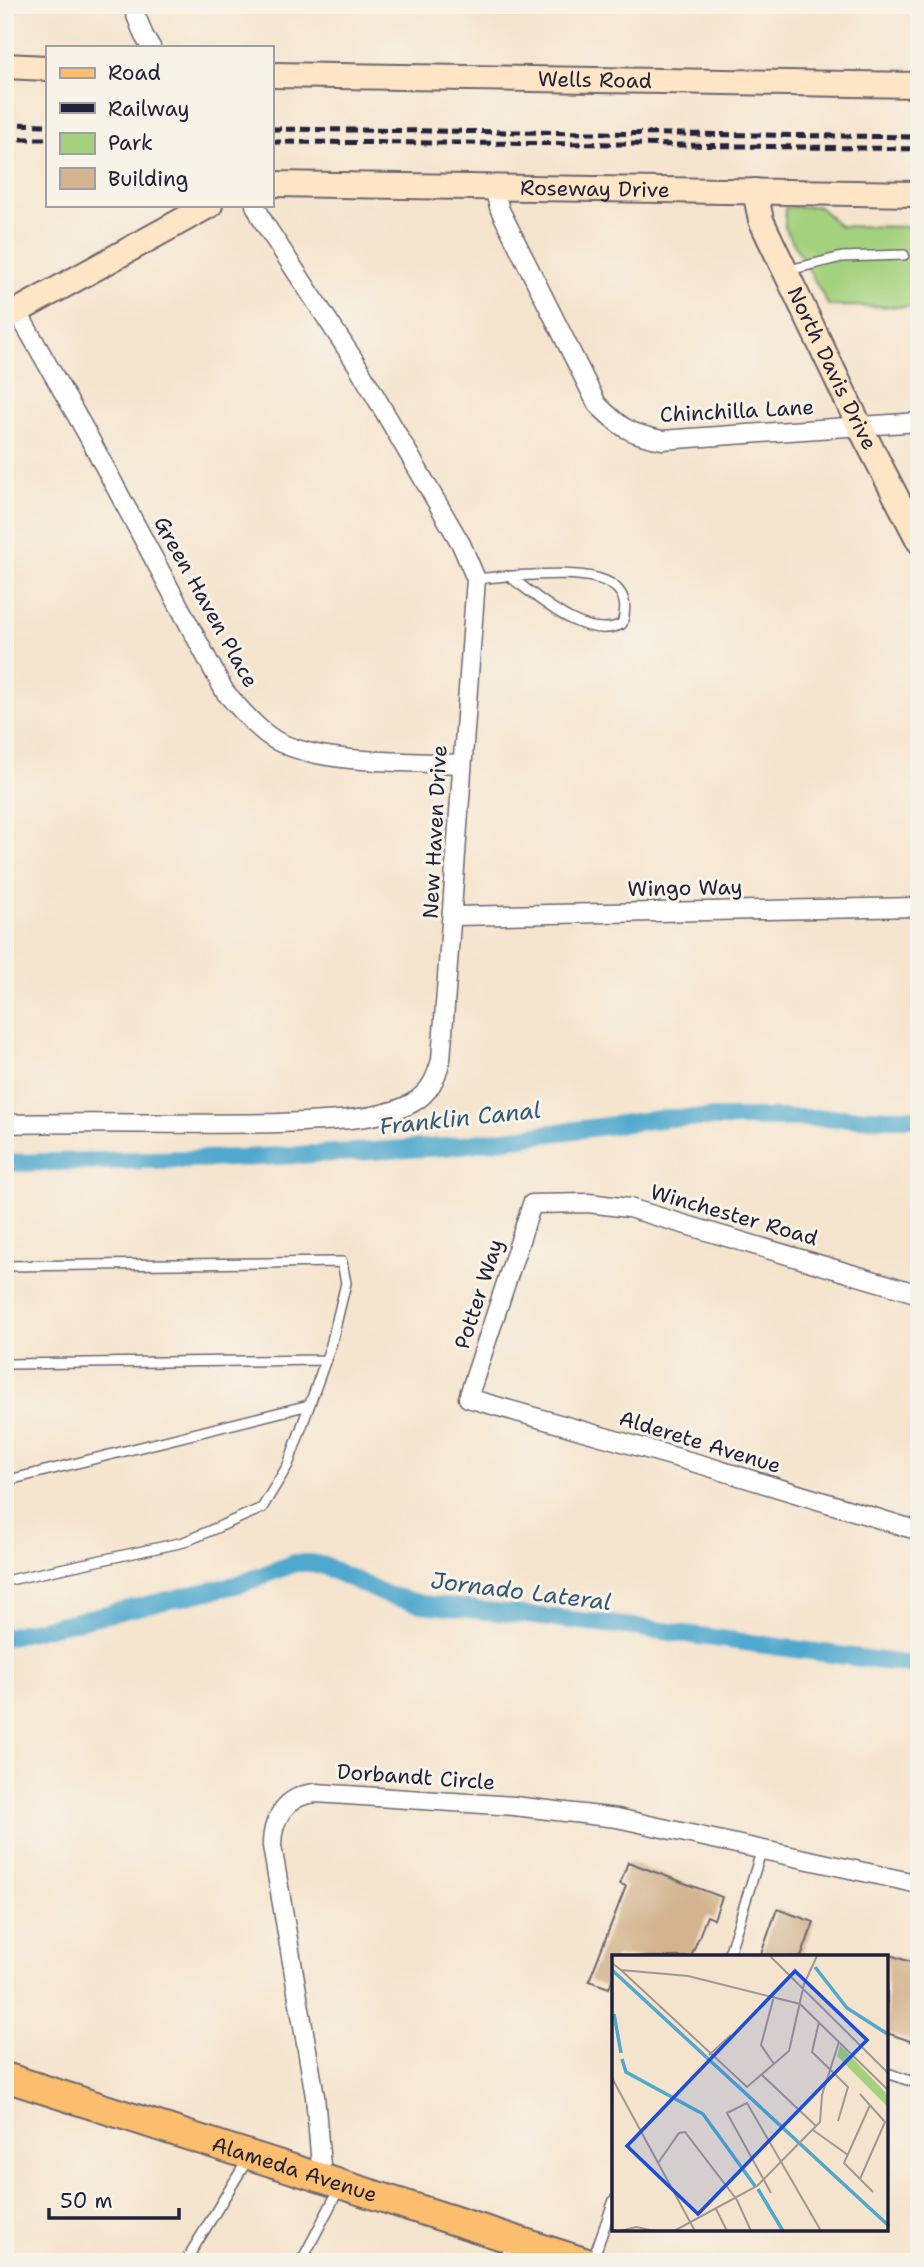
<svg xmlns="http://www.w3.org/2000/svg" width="924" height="2267" font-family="'Shantell Sans',sans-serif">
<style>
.green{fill:#a4d17d;stroke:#637a5c;stroke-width:2}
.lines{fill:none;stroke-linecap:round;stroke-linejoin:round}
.canal{stroke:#50a8cd;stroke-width:18}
.building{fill:#d3b48f}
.lane-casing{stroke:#6c666e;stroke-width:12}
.street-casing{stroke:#6c666e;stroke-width:21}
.secondary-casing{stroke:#6c666e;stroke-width:28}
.primary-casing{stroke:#6c666e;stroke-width:32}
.lane{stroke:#fff;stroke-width:9}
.street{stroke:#fff;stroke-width:18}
.secondary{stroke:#fde5c5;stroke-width:24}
.primary{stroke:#fbbd6e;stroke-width:28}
.rail{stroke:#22223b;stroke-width:5;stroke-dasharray:10 5;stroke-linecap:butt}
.labels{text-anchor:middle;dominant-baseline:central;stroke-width:6;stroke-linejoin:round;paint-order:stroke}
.street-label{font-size:21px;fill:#22223b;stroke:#f7f3e8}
.water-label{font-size:23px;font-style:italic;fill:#345875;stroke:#f7f3e8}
.inset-river{fill:none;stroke:#50a8cd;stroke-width:3.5}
.inset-road{fill:none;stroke:#a19693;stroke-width:2}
.view{fill:#1d4ed8;fill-opacity:0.15;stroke:#1d4ed8;stroke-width:3.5}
.inset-edge{fill:none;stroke:#22223b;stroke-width:3.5}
</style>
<rect width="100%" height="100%" fill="#f7f3e8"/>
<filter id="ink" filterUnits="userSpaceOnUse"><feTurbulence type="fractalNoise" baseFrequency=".0143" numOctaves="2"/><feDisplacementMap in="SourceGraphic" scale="14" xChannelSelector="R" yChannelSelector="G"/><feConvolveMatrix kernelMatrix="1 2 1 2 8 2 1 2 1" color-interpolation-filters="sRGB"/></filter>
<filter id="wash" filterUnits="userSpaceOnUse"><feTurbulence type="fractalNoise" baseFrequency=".00686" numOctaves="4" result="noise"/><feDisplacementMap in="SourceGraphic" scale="28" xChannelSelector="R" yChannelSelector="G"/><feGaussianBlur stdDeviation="1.57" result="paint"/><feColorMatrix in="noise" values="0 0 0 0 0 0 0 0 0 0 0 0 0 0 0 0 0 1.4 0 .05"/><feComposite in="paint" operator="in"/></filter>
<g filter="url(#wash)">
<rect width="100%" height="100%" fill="#f5e4cd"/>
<path class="green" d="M818 206 840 226 919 227V307L829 306 785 228V208Z"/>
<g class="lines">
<path class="canal" d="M5 1163 241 1158 445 1147 667 1118H919
M5 1637 240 1584 295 1563H312L324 1566 387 1595 422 1604 626 1626 919 1666"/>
</g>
<g id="blocks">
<path class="building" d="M628 1862 722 1897 714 1919 707 1916 691 1957H614V1975L609 1988 589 1981 626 1886 620 1884Z
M777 1909 814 1922 801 1957H760Z
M887 1954 919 1965V2044L887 2033Z"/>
</g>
</g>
<g filter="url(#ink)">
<use href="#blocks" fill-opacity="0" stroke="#6c666e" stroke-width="2"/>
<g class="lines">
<defs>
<path id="lane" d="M789 270 842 257 904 255
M476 579 506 576H509C545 576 642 560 622 624 585 642 538 597 509 576
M5 1266 342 1262 346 1283 331 1345 288 1465 262 1508 184 1542 5 1581
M5 1364 326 1360
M5 1481 309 1405
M728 1957 762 1849
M887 2073 919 2084
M185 2262 248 2159
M301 2262 339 2189
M504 2262 511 2244
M592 2262 614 2200"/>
<path id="street" d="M132 5 144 36 151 47
M494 189 500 210 597 404C620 427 629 434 662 440L919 422
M17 311 86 432 225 692C240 708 256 729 275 740 320 765 409 761 461 764
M453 916 919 907
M5 1124C96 1122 186 1125 277 1123 316 1121 378 1122 412 1103 430 1093 436 1078 441 1060L476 579 461 544 356 363 264 223 255 205
M919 1294 629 1208 588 1203 532 1204 468 1398 703 1465 919 1531
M322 2177 315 2096 272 1846C272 1817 287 1795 316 1793L514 1806 617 1818 919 1884"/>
<g id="secondary">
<path d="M5 66 47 68"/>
<path id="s1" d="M271 75 919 85"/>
<path id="s2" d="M271 184 919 194"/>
<path id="s3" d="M755 191 761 220 768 235 860 427 919 541"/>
<path d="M5 318 210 205"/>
</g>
<g id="primary">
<path id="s4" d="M5 2077 584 2262"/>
</g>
</defs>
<use href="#lane" class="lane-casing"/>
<use href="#street" class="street-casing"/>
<use href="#secondary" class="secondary-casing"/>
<use href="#primary" class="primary-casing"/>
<use href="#lane" class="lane"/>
<use href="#street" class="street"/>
<use href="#secondary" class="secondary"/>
<use href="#primary" class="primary"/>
<path class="rail" d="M5 124 47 125
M271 129 919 137
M5 139H47
M271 142 624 144 919 149"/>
</g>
</g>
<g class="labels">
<g class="street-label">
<text stroke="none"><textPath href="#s1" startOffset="324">Wells Road</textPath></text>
<text stroke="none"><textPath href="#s2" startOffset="324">Roseway Drive</textPath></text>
<text stroke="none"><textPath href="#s3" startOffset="194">North Davis Drive</textPath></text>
<text transform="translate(737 411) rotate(-3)">Chinchilla Lane</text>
<text transform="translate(206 602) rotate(61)">Green Haven Place</text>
<text transform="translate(435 832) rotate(-87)">New Haven Drive</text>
<text transform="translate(685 888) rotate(-1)">Wingo Way</text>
<text transform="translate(734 1215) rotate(16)">Winchester Road</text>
<text transform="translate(479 1294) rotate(-72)">Potter Way</text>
<text transform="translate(700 1442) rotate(17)">Alderete Avenue</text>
<text transform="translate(416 1777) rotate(4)">Dorbandt Circle</text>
<text stroke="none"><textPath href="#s4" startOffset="304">Alameda Avenue</textPath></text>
</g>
<g class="water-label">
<text transform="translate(460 1118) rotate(-6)">Franklin Canal</text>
<text transform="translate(521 1591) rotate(7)">Jornado Lateral</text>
</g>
</g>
<g transform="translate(612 1955)">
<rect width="276" height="276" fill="#f5e4cd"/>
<path d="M228 90 276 140V152L225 101Z" fill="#a4d17d"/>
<path class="inset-river" d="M203 12 235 53 277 80M0 15 277 271M2 59 9 98M10 104 14 117 91 159 143 231M146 234 171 276"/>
<path class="inset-road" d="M158 1 277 119M0 8 9 15 76 21 188 49 277 136M9 15 135 132 177 96 192 29 205 1M162 41 149 90 162 109M207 67 200 97 236 132 226 166M97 100 119 80M150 120 204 171M0 123 83 276M248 139 273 167 248 224M258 150 232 208 261 237M201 175 236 200M46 208 67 178 73 177 125 245 139 276M159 238 115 158 135 148 209 276M104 254 115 276M8 276 24 272 43 276M62 276 145 231 208 167 210 140 227 87"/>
<path class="view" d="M183 16 255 85 86 259 15 191Z"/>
<rect width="276" height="276" class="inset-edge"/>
</g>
<rect width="924" height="2267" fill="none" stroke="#f7f3e8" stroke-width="28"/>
<rect x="46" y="46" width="228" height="161" fill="#f7f3e8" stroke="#a29fa3" stroke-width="2"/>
<rect x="60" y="68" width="35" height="10" fill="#fbbd6e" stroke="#a29fa3" stroke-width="2"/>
<text x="108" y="80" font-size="21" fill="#22223b">Road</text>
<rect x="60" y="103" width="35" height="10" fill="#22223b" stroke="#a29fa3" stroke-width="2"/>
<text x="108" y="116" font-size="21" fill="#22223b">Railway</text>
<rect x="60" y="133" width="35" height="21" fill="#a4d17d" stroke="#a29fa3" stroke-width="2"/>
<text x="108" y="150" font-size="21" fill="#22223b">Park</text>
<rect x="60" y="168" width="35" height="21" fill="#d3b48f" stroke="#a29fa3" stroke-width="2"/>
<text x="108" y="186" font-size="21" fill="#22223b">Building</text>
<path d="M49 2208v10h130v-10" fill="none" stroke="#22223b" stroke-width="3.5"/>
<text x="60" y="2208" font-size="21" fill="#22223b" stroke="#f7f3e8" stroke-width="5" paint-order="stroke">50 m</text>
</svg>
